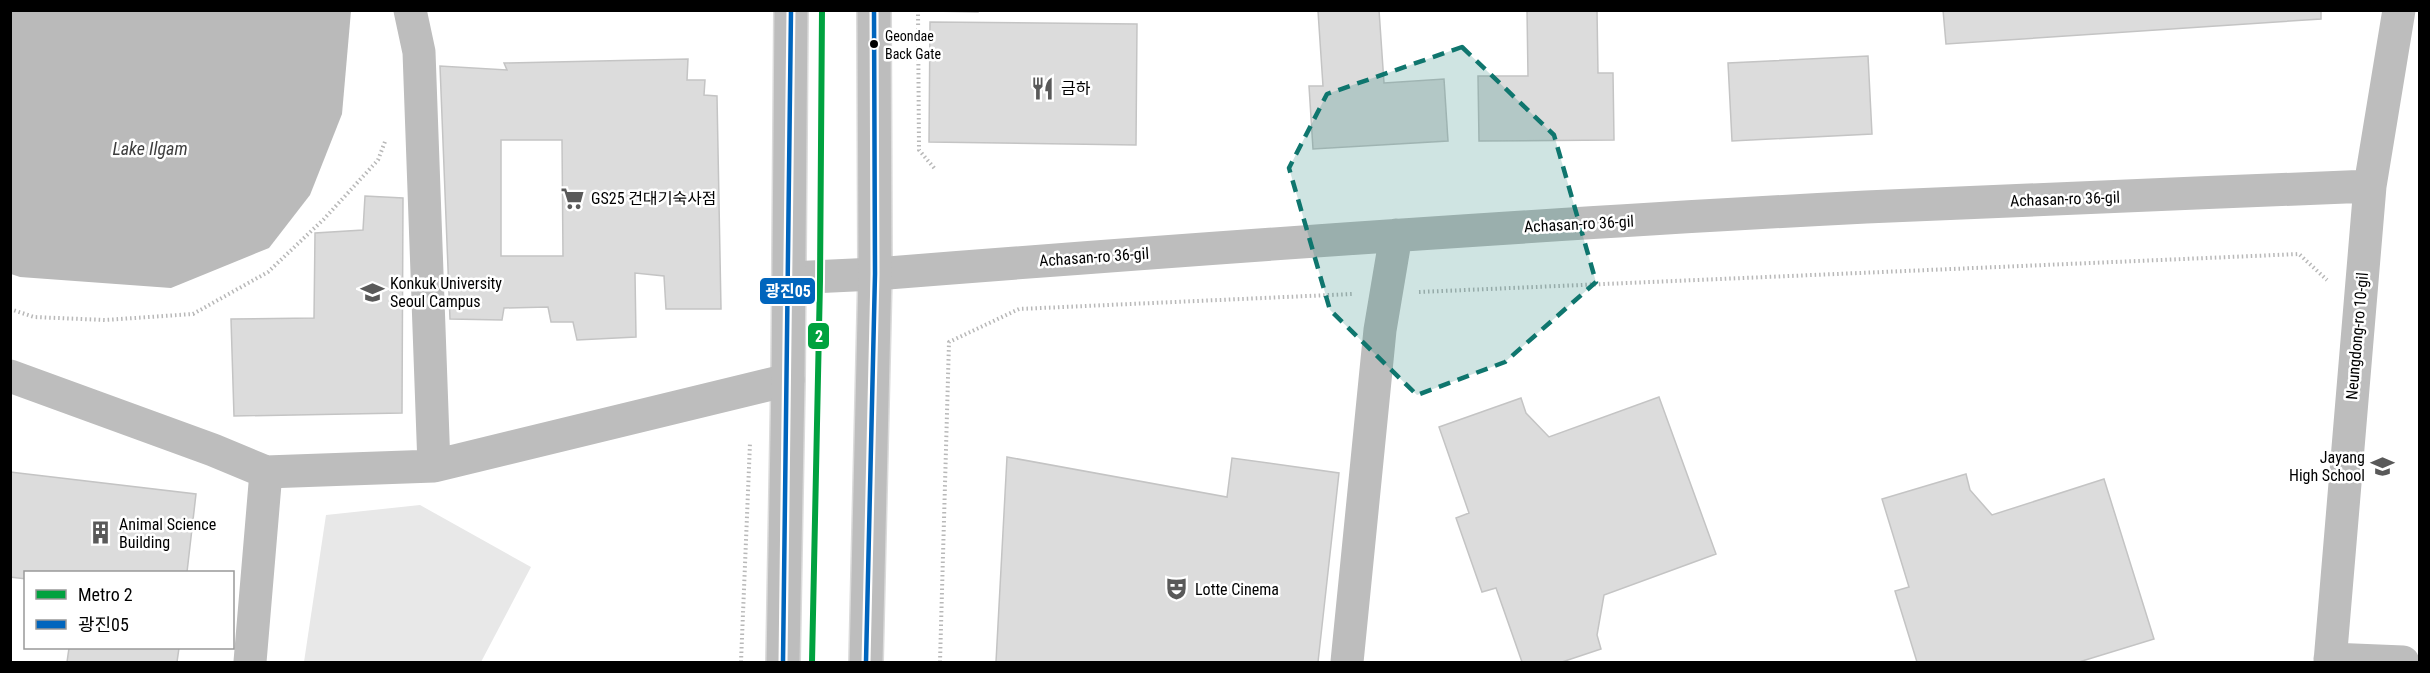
<svg xmlns="http://www.w3.org/2000/svg" width="2430" height="673" font-family="'Roboto Condensed','Noto Sans KR',sans-serif">
<style>
.green{fill:#e8e8e8}
.water{fill:#bababa}
.building{fill:#dcdcdc;stroke:#c4c4c4;stroke-width:1.5;fill-rule:evenodd}
.lines{fill:none;stroke-linecap:round;stroke-linejoin:round}
.major-casing{stroke:#dbdbdb;stroke-width:36}
.path{stroke:#b8b8b8;stroke-width:4;stroke-dasharray:1.5 3;stroke-linecap:butt}
.minor{stroke:#bdbdbd;stroke-width:33}
.major{stroke:#bdbdbd;stroke-width:33}
.bus-1-casing{stroke:#fff;stroke-width:9}
.bus-1{stroke:#0065bd;stroke-width:4.5}
.metro-1-casing{stroke:#fff;stroke-width:10}
.metro-1{stroke:#00a23f;stroke-width:6}
.marked{fill:#0f766e;fill-opacity:0.2;stroke:#0f766e;stroke-width:4.5;stroke-dasharray:12 8;stroke-linejoin:round}
.bus-dot{fill:#000;stroke:#fff;stroke-width:2}
.labels{text-anchor:middle;dominant-baseline:central;stroke-width:5;stroke-linejoin:round;paint-order:stroke}
.bus-label{font-size:14px;fill:#000;stroke:#fff;text-anchor:start}
.poi-label{font-size:16px;fill:#000;stroke:#fff;text-anchor:start}
.street-label{font-size:16px;fill:#000;stroke:#fff}
.water-label{font-size:18px;font-style:italic;fill:#3e3e3e;stroke:#fff}
.line-badge{stroke:#fff;stroke-width:2}
.badge-label{font-size:16px;text-anchor:middle;font-weight:bold;fill:#fff}
</style>
<rect width="100%" height="100%" fill="#fff"/>
<path class="green" d="M420 505 531 567 481 662H304L326 515Z"/>
<path class="water" d="M10 11H351L342 114 310 195 269 248 171 288 20 277 11 274Z"/>
<path class="building" d="M932 10H978V12L932 11Z
M1379 10 1384 83 1444 79 1448 141 1313 149 1309 86H1323L1318 11Z
M1527 10H1597L1598 73H1613L1614 140 1479 141 1478 76H1528Z
M1943 10H2321V19L1946 44Z
M930 22 1137 24 1136 145 929 142Z
M1868 56 1872 134 1732 141 1728 63Z
M688 59 687 80H705L704 95 717 96 721 309H666L664 276 635 273 636 337 577 340 573 322H551L548 307 504 308 502 320 450 319 440 66 507 70 504 63ZM501 140H562L563 256H501Z
M365 196 403 198 402 413 234 416 231 319 314 318 315 233 363 230Z
M1659 397 1716 554 1604 595 1597 635 1601 649 1562 662H1522L1496 588 1482 592 1456 518 1469 513 1439 427 1521 398 1526 413 1549 437Z
M1007 457 1227 497 1232 458 1339 473 1318 662H996Z
M10 472 196 494 187 572H26V579L10 577Z
M1966 474 1970 490 1992 515 2104 479 2154 639 2079 662H1917L1895 591 1909 587 1882 499Z
M69 648H179L177 662H67Z"/>
<g class="lines">
<defs>
<path id="major" d="M783 662 788 380 791 10
M866 662 875 274 874 10"/>
</defs>
<use href="#major" class="major-casing"/>
<path class="path" d="M918 10 919 150 935 169
M1419 292 2299 254 2327 280
M10 309 34 317 105 320 193 314 268 272 324 219 378 160 386 139
M741 662 750 443
M940 662 949 342 1019 309 1352 294"/>
<path class="minor" d="M789 278 875 274C1205 248 1535 224 1866 207 2034 199 2202 193 2370 186
M10 376 213 450 266 472 434 466 419 52 410 10
M434 466 788 380
M2330 659 2403 662
M250 662 266 472
M1347 662 1380 330 1396 235
M2330 662 2370 186 2399 10"/>
<use href="#major" class="major"/>
<defs>
<path id="bus-1" d="M783 662 791 10
M866 662 875 274 874 10"/>
</defs>
<use href="#bus-1" class="bus-1-casing"/>
<use href="#bus-1" class="bus-1"/>
<defs>
<path id="metro-1" d="M812 662 820 281 822 10"/>
</defs>
<use href="#metro-1" class="metro-1-casing"/>
<use href="#metro-1" class="metro-1"/>
</g>
<path class="marked" d="M1462 47 1554 135 1596 282 1505 362 1417 395 1330 310 1289 168 1327 94Z"/>
<defs>
<symbol id="restaurant-bare" viewBox="-9 -9 18 18"><path d="M-5-6h1v4h1v-4h1v4h1v-4h1v5L-1.5 .5V6h-2V.5L-5-1ZM5-6V6H3V1.5H1.5Q1.5-4 5-6Z" fill="#595959" stroke="#fff" stroke-width="2.5" paint-order="stroke"/></symbol>
<symbol id="supermarket-bare" viewBox="-9 -9 18 18"><path d="M-6-5.5h2.5l.6 2H6L4.5 2H-2.5L-4.4-4H-6ZM-1.5 3.2a1.3 1.3 0 1 0 .1 0ZM3 3.2a1.3 1.3 0 1 0 .1 0Z" fill="#595959" stroke="#fff" stroke-width="2.5" paint-order="stroke"/></symbol>
<symbol id="university-bare" viewBox="-9 -9 18 18"><path d="M0-5L7-2L0 1L-7-2ZM-4 1L0 2.5L4 1V4Q0 6-4 4Z" fill="#595959" stroke="#fff" stroke-width="2.5" paint-order="stroke"/></symbol>
<symbol id="school-bare" viewBox="-9 -9 18 18"><path d="M0-5L7-2L0 1L-7-2ZM-4 1L0 2.5L4 1V4Q0 6-4 4Z" fill="#595959" stroke="#fff" stroke-width="2.5" paint-order="stroke"/></symbol>
<symbol id="building-bare" viewBox="-9 -9 18 18"><path d="M-4-6H4V6H1V3H-1V6H-4ZM-2.5-4.3h1.7v1.8h-1.7ZM.8-4.3h1.7v1.8H.8ZM-2.5-1h1.7V.8h-1.7ZM.8-1h1.7V.8H.8Z" fill="#595959" stroke="#fff" stroke-width="2.5" paint-order="stroke"/></symbol>
<symbol id="theatre-bare" viewBox="-9 -9 18 18"><path d="M-5-5.5Q0-4 5-5.5V0Q5 5 0 6Q-5 5-5 0ZM-3.3-2.5H-1v1.5H-3.3ZM1-2.5H3.3v1.5H1ZM-2.8 1Q0 5.5 2.8 1Z" fill="#595959" stroke="#fff" stroke-width="2.5" paint-order="stroke"/></symbol>
</defs>
<g fill-rule="evenodd">
<use href="#restaurant-bare" x="1026" y="72" width="33" height="33"/>
<use href="#supermarket-bare" x="556" y="182" width="33" height="33"/>
<use href="#university-bare" x="356" y="276" width="33" height="33"/>
<use href="#school-bare" x="2366" y="450" width="33" height="33"/>
<use href="#building-bare" x="84" y="516" width="33" height="33"/>
<use href="#theatre-bare" x="1160" y="572" width="33" height="33"/>
</g>
<circle class="bus-dot" cx="874" cy="44" r="5"/>
<g class="labels">
<g class="bus-label">
<text x="885" y="36">Geondae<tspan x="885" dy="18">Back Gate</tspan></text>
</g>
<g class="poi-label">
<text x="1061" y="88">금하</text>
<text x="591" y="198">GS25 건대기숙사점</text>
<text x="390" y="283">Konkuk University<tspan x="390" dy="18">Seoul Campus</tspan></text>
<text x="2365" y="457" text-anchor="end">Jayang<tspan x="2365" dy="18">High School</tspan></text>
<text x="119" y="524">Animal Science<tspan x="119" dy="18">Building</tspan></text>
<text x="1195" y="589">Lotte Cinema</text>
</g>
<g class="street-label">
<text transform="translate(2065 199) rotate(-2)">Achasan-ro 36-gil</text>
<text transform="translate(1579 224) rotate(-3)">Achasan-ro 36-gil</text>
<text transform="translate(1094 257) rotate(-4)">Achasan-ro 36-gil</text>
<text transform="translate(2357 336) rotate(-85)">Neungdong-ro 10-gil</text>
</g>
<g class="water-label">
<text x="150" y="148">Lake Ilgam</text>
</g>
</g>
<g class="line-badge">
<rect x="759" y="277" width="57" height="28" rx="6" fill="#0065bd"/>
<rect x="807" y="322" width="23" height="28" rx="6" fill="#00a23f"/>
</g>
<g class="badge-label">
<text x="788" y="297">광진05</text>
<text x="819" y="342">2</text>
</g>
<rect width="2430" height="673" fill="none" stroke="#000000" stroke-width="24"/>
<rect x="24" y="571" width="210" height="78" fill="#ffffff" stroke="#999999" stroke-width="1.5"/>
<rect x="36" y="590" width="30" height="9" fill="#00a23f" stroke="#999999" stroke-width="1.5"/>
<text x="78" y="601" font-size="18" fill="#000000">Metro 2</text>
<rect x="36" y="620" width="30" height="9" fill="#0065bd" stroke="#999999" stroke-width="1.5"/>
<text x="78" y="631" font-size="18" fill="#000000">광진05</text>
</svg>
